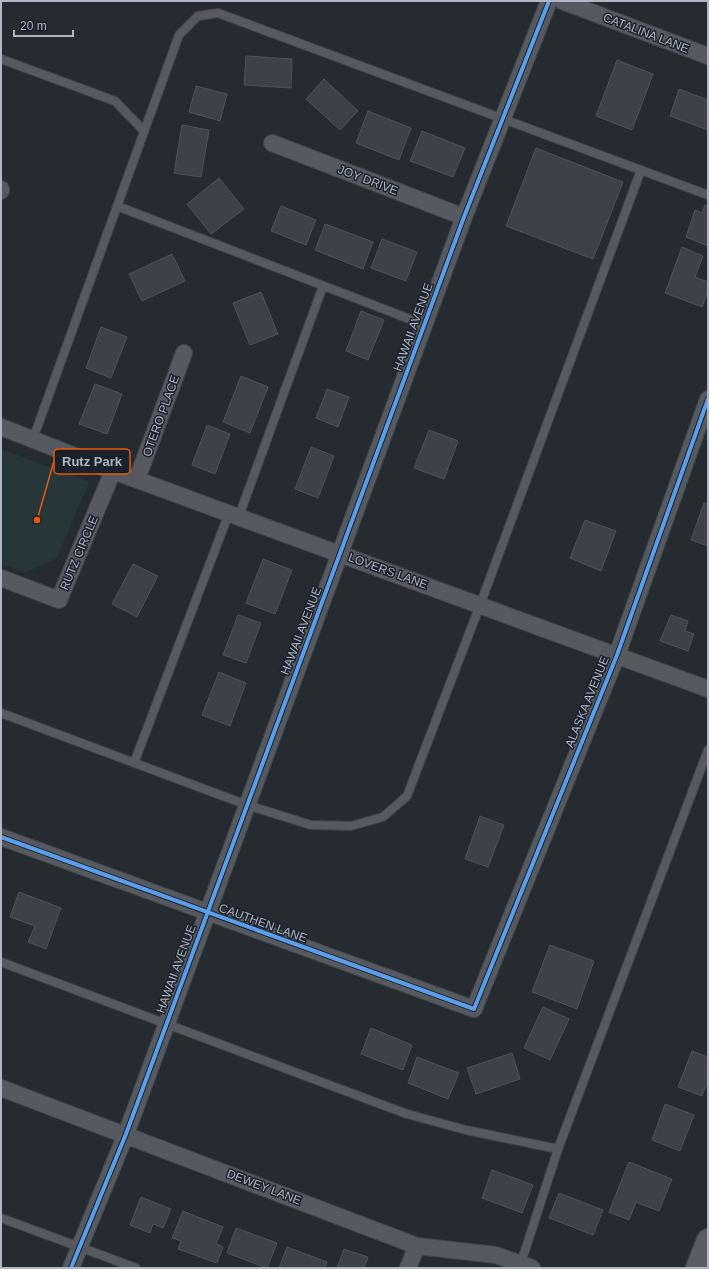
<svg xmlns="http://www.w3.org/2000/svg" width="709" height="1269" font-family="Helvetica,sans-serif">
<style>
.green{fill:#273638}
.building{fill:#3e4248;stroke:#4e5259}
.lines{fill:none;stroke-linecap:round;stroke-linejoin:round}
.service-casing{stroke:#42454a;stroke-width:10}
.minor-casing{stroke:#42454a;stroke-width:18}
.secondary-casing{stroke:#42454a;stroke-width:24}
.service{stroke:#565960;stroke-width:8}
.minor{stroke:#565960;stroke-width:16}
.secondary{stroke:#5a5e64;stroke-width:22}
.cycleway-casing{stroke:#1b212b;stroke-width:6}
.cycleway{stroke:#5a9eea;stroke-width:4}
.labels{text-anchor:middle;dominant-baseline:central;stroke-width:3;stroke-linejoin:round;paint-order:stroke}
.street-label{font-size:12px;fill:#b0b6c3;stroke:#1b212b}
.leader{fill:none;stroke:#e8590c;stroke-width:1.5}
.callout-dot{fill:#e8590c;stroke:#1b212b;stroke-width:1.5}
.callout{fill:#1b212b;stroke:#e8590c;stroke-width:1.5}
.callout-label{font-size:13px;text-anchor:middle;font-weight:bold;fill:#b0b6c3}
</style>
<rect width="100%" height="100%" fill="#262b32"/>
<path class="green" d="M1 449 89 482 57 558 25 573 1 564Z"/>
<path class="building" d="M246 56 292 59 291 88 244 85Z
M617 60 653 74 632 130 596 116Z
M324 79 358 111 340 130 306 99Z
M196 86 227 94 220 121 189 112Z
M679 89 708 100V130L670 116Z
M368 111 411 128 399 160 356 143Z
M182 125 209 130 201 177 174 173Z
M422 131 465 148 453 177 410 161Z
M536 148 623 182 593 259 506 226Z
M219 178 244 209 211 234 187 204Z
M705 205 708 206V246L686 237 695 210 702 213Z
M281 206 316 220 306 245 271 231Z
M325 224 373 242 363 269 315 250Z
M382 239 417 252 406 281 371 268Z
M682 247 703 256 695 277 708 282V291L702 307 665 293Z
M172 254 185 281 142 301 129 274Z
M261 292 278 334 250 345 233 303Z
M361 311 384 320 368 360 346 351Z
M101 327 127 337 111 378 86 368Z
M241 376 268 387 250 433 223 422Z
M95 384 122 394 107 434 79 424Z
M327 389 349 397 338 427 316 418Z
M207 425 230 434 215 474 192 465Z
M429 430 458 441 444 479 414 468Z
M311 447 334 456 318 498 295 489Z
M704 503 708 504V546L691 540Z
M585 520 616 531 601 571 570 558Z
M263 559 292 570 275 614 246 603Z
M133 564 158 576 137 617 112 604Z
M238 615 261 623 246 663 223 655Z
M671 615 688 621 685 631 694 634 688 651 660 641Z
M219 672 246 683 230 726 202 715Z
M480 816 504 825 488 867 465 859Z
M19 892 61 908 46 949 28 942 35 926 10 917Z
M550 945 594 961 577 1009 532 992Z
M543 1007 569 1019 550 1060 524 1048Z
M371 1028 412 1045 403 1070 361 1054Z
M692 1051 708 1057V1081L702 1096 678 1087Z
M512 1053 520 1079 476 1094 467 1068Z
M417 1057 459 1073 448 1099 408 1083Z
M665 1104 694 1115 680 1151 652 1140Z
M629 1162 672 1179 659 1211 636 1202 629 1220 609 1212Z
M492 1170 533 1185 522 1213 482 1198Z
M559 1193 603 1210 593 1235 549 1218Z
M141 1197 171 1209 163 1228 153 1224 150 1233 130 1225Z
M183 1211 223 1227 216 1244 223 1247 217 1263 178 1249 181 1241 172 1238Z
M236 1228 277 1243 267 1268 227 1253Z
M287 1247 327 1262 325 1268H279Z
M344 1249 368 1257 364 1268H337Z"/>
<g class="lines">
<defs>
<path id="service" d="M1 59 115 101 144 131
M117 206 425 325
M33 439 179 35 198 16 218 13 708 195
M239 516 323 286
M1 713 247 805 311 825 351 826 383 817 407 796 480 605 641 170
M134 763 229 513
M1 962 407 1114 466 1130 558 1149
M1 1218 136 1268
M520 1266 558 1149 708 750"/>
<path id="minor" d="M562 1 708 56
M272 143 464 217
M1 189V191
M1 427 113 471 708 689
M137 479 184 353
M1 578 59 600 113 471
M1 837 474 1009 617 655 708 399
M1 1088 417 1246 496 1255 532 1268
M71 1268 126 1134 464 217 549 1
M408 1268 417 1246"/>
<path id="secondary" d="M697 1268 708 1240"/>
</defs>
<use href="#service" class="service-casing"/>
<use href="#minor" class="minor-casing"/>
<use href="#secondary" class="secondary-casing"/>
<use href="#service" class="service"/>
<use href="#minor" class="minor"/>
<use href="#secondary" class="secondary"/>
<defs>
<path id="cycleway" d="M1 837 474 1009 617 655 708 399
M71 1268 126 1134 464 217 549 1"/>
</defs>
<use href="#cycleway" class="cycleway-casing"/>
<use href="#cycleway" class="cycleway"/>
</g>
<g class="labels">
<g class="street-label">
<text transform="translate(646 33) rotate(21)">CATALINA LANE</text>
<text transform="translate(368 180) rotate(21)">JOY DRIVE</text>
<text transform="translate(413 327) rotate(-70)">HAWAII AVENUE</text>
<text transform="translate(161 416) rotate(-70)">OTERO PLACE</text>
<text transform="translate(79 553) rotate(-67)">RUTZ CIRCLE</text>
<text transform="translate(388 571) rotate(20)">LOVERS LANE</text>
<text transform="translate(301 631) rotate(-69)">HAWAII AVENUE</text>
<text transform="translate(587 702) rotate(-68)">ALASKA AVENUE</text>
<text transform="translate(263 923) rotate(20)">CAUTHEN LANE</text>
<text transform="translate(176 969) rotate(-70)">HAWAII AVENUE</text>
<text transform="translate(264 1187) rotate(21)">DEWEY LANE</text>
</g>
</g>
<path class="leader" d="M37 520L54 461"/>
<circle class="callout-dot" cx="37" cy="520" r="4"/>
<rect class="callout" x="54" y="449" width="76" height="25" rx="4"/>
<g class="callout-label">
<text x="92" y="466">Rutz Park</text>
</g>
<rect width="709" height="1269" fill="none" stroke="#b0b6c3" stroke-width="4"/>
<path d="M14 30v6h59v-6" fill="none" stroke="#b0b6c3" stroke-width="2"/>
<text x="20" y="30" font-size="12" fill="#b0b6c3" stroke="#1b212b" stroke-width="3" paint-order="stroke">20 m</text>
</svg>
